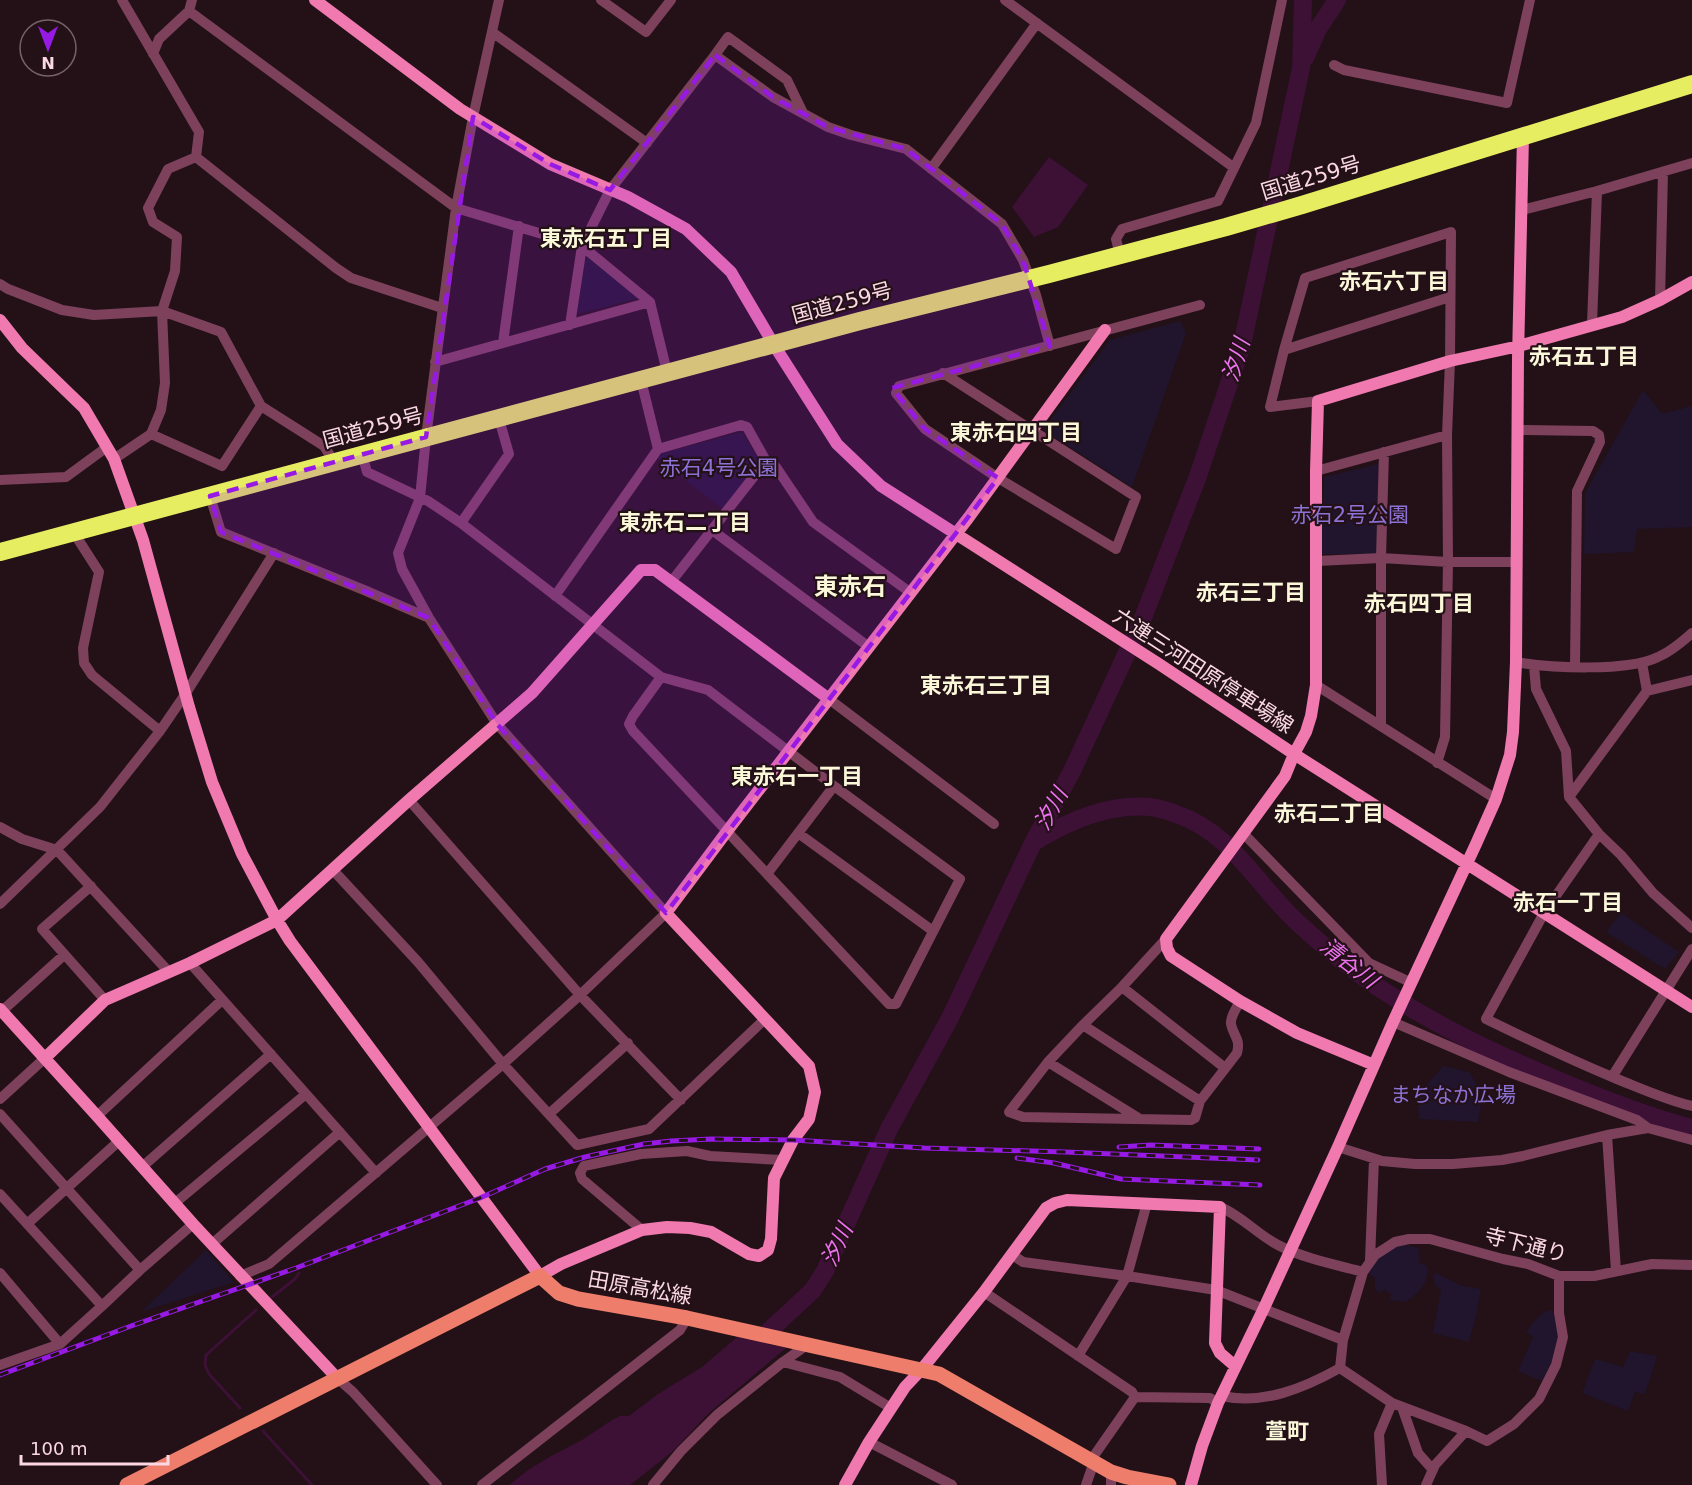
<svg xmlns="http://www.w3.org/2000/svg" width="1692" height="1485" font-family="'DejaVu Sans','Noto Sans JP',sans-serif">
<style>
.green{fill:#20152c}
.water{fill:#3d1036}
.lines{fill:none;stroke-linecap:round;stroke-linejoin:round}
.stream{stroke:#3d1036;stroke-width:3}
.river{stroke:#3d1036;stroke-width:18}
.street{stroke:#7d415c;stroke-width:10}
.secondary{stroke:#f079af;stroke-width:12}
.primary{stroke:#ee7e6b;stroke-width:15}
.highway{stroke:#e7ed60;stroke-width:18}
.rail-casing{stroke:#971ae4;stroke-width:5}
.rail{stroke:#231117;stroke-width:3;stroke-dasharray:9;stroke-linecap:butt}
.marked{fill:#971ae4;fill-opacity:0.2;stroke:#971ae4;stroke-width:4.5;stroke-dasharray:12 8;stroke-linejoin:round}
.labels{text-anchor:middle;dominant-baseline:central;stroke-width:4.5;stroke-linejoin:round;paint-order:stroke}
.street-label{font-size:21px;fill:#fbd8e4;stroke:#231117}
.park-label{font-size:21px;fill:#8d72d5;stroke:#231117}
.neighbourhood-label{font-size:22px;font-weight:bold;fill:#fbf7d9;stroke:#231117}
.water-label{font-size:22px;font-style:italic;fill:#ed71ef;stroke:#231117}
.quarter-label{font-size:24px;font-weight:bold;fill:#fbf7d9;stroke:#231117}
</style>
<rect width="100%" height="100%" fill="#231117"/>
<path class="green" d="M584 252 639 298 577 314Z
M1180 321 1186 333 1132 487 1043 430 1110 340Z
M1643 390 1662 414 1692 406V527L1637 529 1634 552 1584 554 1585 493Z
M742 432 760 462 723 509 657 458 663 453Z
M1379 464 1377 554H1321L1324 477Z
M1621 913 1679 952 1665 969 1606 932Z
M1443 1066 1469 1072 1483 1094 1478 1122 1419 1119 1418 1095Z
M1401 1244 1419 1248 1420 1250 1418 1256 1420 1259 1419 1263 1426 1265 1428 1269C1428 1284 1417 1295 1405 1302L1390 1300 1391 1294 1384 1290 1379 1293 1375 1289V1279L1369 1273 1375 1259Z
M206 1250 234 1282 141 1312Z
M1436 1273 1462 1286 1481 1289 1477 1312 1469 1342 1433 1333 1441 1290 1435 1285 1433 1274Z
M1552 1310 1560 1335 1552 1362 1542 1381 1518 1371 1533 1337 1526 1332C1534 1323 1539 1312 1552 1310Z
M1630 1352H1634L1657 1356 1645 1394 1635 1392 1628 1411 1582 1393 1595 1359 1623 1367Z"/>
<path class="water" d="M1049 157 1088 185 1058 227 1034 237 1012 207Z
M737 1337 786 1348 709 1413 672 1452 630 1485H509L528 1470 551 1456 582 1440 612 1420 620 1416H629L658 1394 702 1367Z"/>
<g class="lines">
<path class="stream" d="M272 1297 295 1279 299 1273
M240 1408 209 1374 205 1365 206 1355 256 1310
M263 1431 312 1485"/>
<path class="river" d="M1305 58 1318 29 1337 0
M1034 842C1068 821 1108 803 1150 807 1158 808 1168 811 1176 814 1227 831 1251 875 1287 912 1303 929 1323 945 1341 960 1405 1011 1480 1047 1555 1079 1600 1098 1645 1116 1692 1128
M754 1345 813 1290 825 1271 889 1129 950 1018 1033 843 1072 771 1143 618 1198 476 1242 345 1301 68 1303 0"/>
<path class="street" d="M122 0 199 132 196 157
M601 0 646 32 671 0
M1005 0 1233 167
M189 11 456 208 582 246 650 302 667 372
M492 32 647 143
M153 54 159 39 189 11 192 0
M1334 65 1344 70 1507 103 1530 0
M803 113 787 80 728 37 715 55 773 97 828 127 851 135 906 149 1002 224 1023 260 1036 295 1050 346
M196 157 336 268 351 278 442 308
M931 169 1037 23
M1522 210 1597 191 1692 163
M1120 255 1116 239 1122 229 1218 201 1256 123 1282 0
M0 284 8 289 62 310 94 315 162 311 221 332 261 406 324 446 334 462
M1660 300 1663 172
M1592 324 1597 191
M570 325 582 246 610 190 715 55
M503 343 519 226
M1284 350 1450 297
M435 362 650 302
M943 373 1136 497 1116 549 998 478 925 429 896 393 899 386 1200 305
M641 380 658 449
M1318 401 1270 407 1284 350 1305 278 1451 232 1450 361 1447 435 1448 562 1445 737 1437 763
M1518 430 1593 431 1599 435 1600 442 1577 491 1575 667
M151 434 222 466 261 406
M362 454 367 472 428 501 461 523 661 677 633 716 629 724 633 731 889 1004H896L960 879 834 786 708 690 661 677
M114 459 151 434 161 410 165 383 162 311 175 271 177 237 153 222 148 208 168 169 196 157
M1316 471 1447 435
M0 480 66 477 107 447
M210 496 221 532 364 590 429 618
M461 523 509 454 499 419
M712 530 869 647
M74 533 99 572 83 648 84 663 92 675 160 731
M1317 561 1381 558 1448 562H1516
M671 582 766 461
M555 596 658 449 741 425 747 427 766 461 776 467 813 522 911 593
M1516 662C1549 668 1628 672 1658 657 1670 652 1682 642 1692 633
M1642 663 1647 691
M1534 666 1536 689 1566 751 1569 797 1599 834 1621 855 1653 893 1692 928
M1316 685 1496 799
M829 699 994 824
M1381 726V558L1384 452
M1569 797 1647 691 1692 680
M409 800 580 995 681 1100
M0 827 22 839 57 850 168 971
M798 833 933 931
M1243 833 1369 963 1412 983
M1599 834 1544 913 1486 1019C1529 1040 1573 1061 1617 1079 1642 1089 1666 1100 1692 1106
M333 870 418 962 503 1064 577 1145 649 1129 765 1019
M767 874 834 786
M91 886 42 929 105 1000
M0 904 100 807 160 731 186 693 274 553
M1166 939 1122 987 1083 1025 1048 1062 1009 1112 1023 1117 1191 1120 1195 1118 1200 1101
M190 963 376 1173
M1122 987 1225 1068
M2 1011 64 955
M1393 1022 1509 1072 1637 1120 1648 1128 1692 1140
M1083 1025 1200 1101 1237 1053C1241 1038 1233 1036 1231 1024 1230 1016 1237 1008 1240 1001
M1048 1062 1140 1119
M1612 1077 1692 949
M0 1099 45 1058
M0 1114 140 1270
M549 1114 628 1043
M97 1116 222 1000
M1607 1135 1616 1271
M1338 1147 1382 1161 1415 1164H1453L1502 1160 1523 1156 1607 1135 1648 1128
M142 1167 271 1054
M0 1194 102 1306
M175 1203 306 1094
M1220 1207C1242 1216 1258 1235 1278 1245 1302 1258 1337 1265 1363 1272
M27 1224 119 1141
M642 1230 582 1179 580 1173 584 1166 641 1154 687 1151 710 1156 782 1160
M212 1244 340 1132
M1011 1254 1023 1262 1127 1276 1216 1290 1343 1340
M1370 1260 1374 1159
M0 1273 60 1344
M240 1276 269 1264 503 1064 580 995 666 913 497 724 429 618 402 569 398 553 420 498 426 437 456 208 473 117 499 0
M984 1292 1132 1392 1135 1397 1210 1398 1218 1403
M1078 1356 1127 1276 1147 1203
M783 1362 807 1345
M0 1365 60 1344 102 1306 140 1270 193 1224
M1340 1368 1392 1403 1466 1431
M337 1378 353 1392 437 1485
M1222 1396C1264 1405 1304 1388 1340 1368L1343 1340 1363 1272 1375 1255 1395 1242 1409 1239H1430L1503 1259 1528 1264 1559 1276H1594L1652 1264 1692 1265
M1402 1407 1418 1453 1433 1470
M869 1442 952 1485
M1091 1460 1135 1397
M482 1485 680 1330 687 1318
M653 1485 681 1451 717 1415 783 1362 840 1377 891 1408
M1086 1485 1094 1462
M1111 1485V1472
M1382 1485 1379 1434 1392 1403
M1426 1485 1435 1465 1466 1431 1487 1441 1514 1424 1539 1399 1556 1365 1563 1337 1559 1313V1276"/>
<path class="secondary" d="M315 0 460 109 550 164 628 197 686 229 731 272 774 345 837 444 881 486 1159 664 1294 754 1692 1007
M0 320 22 348 84 408 114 459 143 540 189 707 212 782 242 854 277 920 290 941 540 1276 561 1264 642 1230 667 1227 690 1228 711 1232 749 1254 759 1256 768 1250 771 1239 774 1178 793 1140 809 1119 812 1106 815 1092 809 1066 666 913 728 830 969 517 1105 330
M0 1009 97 1116 193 1224 337 1378
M45 1058 105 1000 190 963 277 920 409 800 532 693 641 570H655L829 699
M1374 1065 1297 1033 1240 1001 1171 956 1167 948 1166 939 1285 776 1294 754 1306 732 1311 716 1316 685V471L1318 401 1450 361 1519 346 1622 317 1660 300 1692 282
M845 1485 869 1442 905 1387 922 1369 984 1292 1046 1208 1055 1203 1067 1200 1220 1207 1215 1343 1220 1353 1235 1366
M1191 1485 1202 1446 1218 1403 1264 1308 1338 1147 1393 1022 1476 844 1496 799 1510 755 1513 732 1516 662 1518 358 1523 136"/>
<path class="primary" d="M127 1485 540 1276 559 1293 578 1299 687 1318 939 1374 1111 1472 1127 1477 1169 1485"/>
<path class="highway" d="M0 552 860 321 1049 274 1226 227 1302 205 1692 84"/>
<defs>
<path id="rail" d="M1119 1147 1151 1145 1259 1149
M1017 1158 1054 1163 1121 1179 1260 1185
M0 1375 131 1326 296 1268 480 1198 545 1169 585 1157 644 1144 671 1141 711 1139 793 1140 924 1148 1065 1152 1258 1160"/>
</defs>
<use href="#rail" class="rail-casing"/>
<use href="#rail" class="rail"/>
</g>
<path class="marked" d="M715 55 773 97 828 127 906 149 1002 224 1023 260 1050 346 892 388 925 429 998 478 666 913 497 724 429 618 221 532 210 496 426 437 473 117 550 164 610 190Z"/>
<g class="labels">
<g class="street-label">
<text transform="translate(1311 178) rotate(-17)">国道259号</text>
<text transform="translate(842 303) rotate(-15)">国道259号</text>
<text transform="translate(373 428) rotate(-15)">国道259号</text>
<text transform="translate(1203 671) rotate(33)">六連三河田原停車場線</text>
<text transform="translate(1526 1245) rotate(14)">寺下通り</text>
<text transform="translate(640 1288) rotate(10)">田原高松線</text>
</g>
<g class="park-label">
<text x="719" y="468">赤石4号公園</text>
<text x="1350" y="515">赤石2号公園</text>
<text x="1453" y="1095">まちなか広場</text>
</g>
<g class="neighbourhood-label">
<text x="606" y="238">東赤石五丁目</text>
<text x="1394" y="281">赤石六丁目</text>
<text x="1584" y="356">赤石五丁目</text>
<text x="1016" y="432">東赤石四丁目</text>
<text x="685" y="522">東赤石二丁目</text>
<text x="1251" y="592">赤石三丁目</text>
<text x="1419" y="603">赤石四丁目</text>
<text x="986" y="685">東赤石三丁目</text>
<text x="797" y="776">東赤石一丁目</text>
<text x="1329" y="813">赤石二丁目</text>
<text x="1568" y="902">赤石一丁目</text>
<text x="1287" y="1431">萱町</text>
</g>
<g class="water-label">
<text transform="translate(1236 360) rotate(-73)">汐川</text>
<text transform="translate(1051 809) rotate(-61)">汐川</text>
<text transform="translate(1349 963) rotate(38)">清谷川</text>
<text transform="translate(837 1245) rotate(-65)">汐川</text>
</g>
<g class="quarter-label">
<text x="850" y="587">東赤石</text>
</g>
</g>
<g transform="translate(48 48) rotate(180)"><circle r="28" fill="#231117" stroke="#796169" stroke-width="1.5"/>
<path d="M0-4.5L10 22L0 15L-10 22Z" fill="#971ae4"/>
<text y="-9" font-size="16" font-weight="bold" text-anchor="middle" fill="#fbd8e4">N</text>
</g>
<path d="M21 1455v9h147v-9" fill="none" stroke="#fbd8e4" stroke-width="3"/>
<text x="30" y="1455" font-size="18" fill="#fbd8e4" stroke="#231117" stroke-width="4.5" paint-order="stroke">100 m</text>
</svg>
